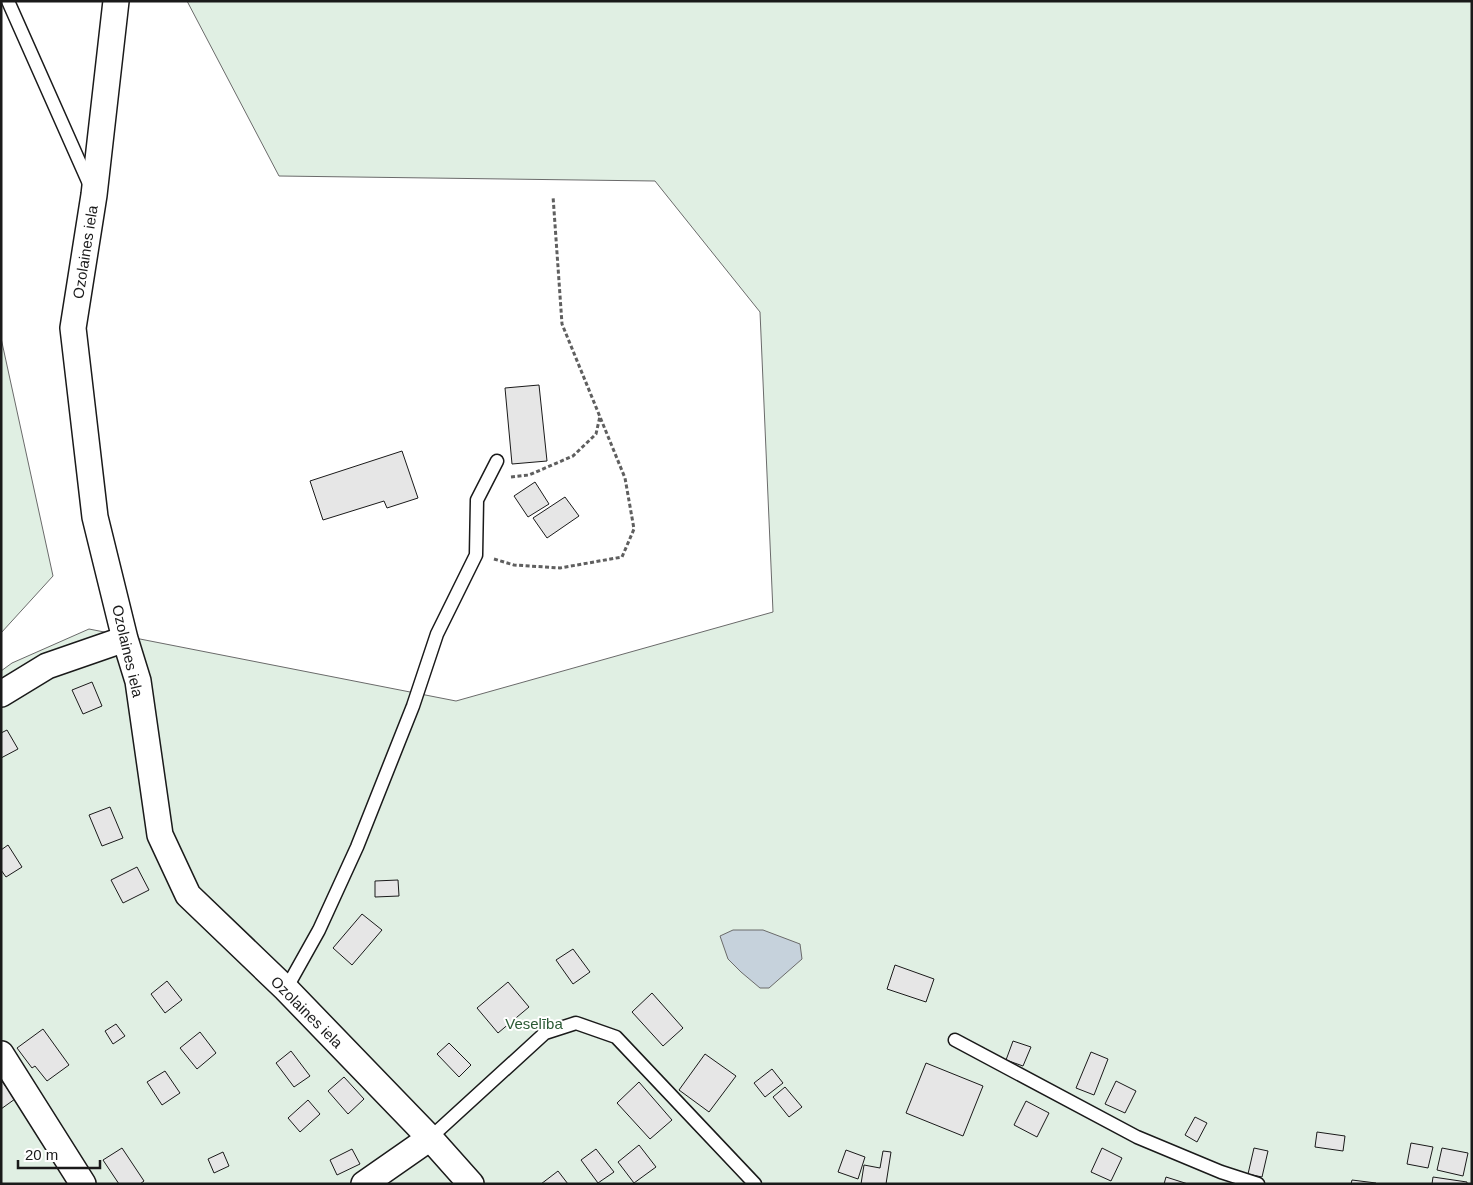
<svg xmlns="http://www.w3.org/2000/svg" width="1473" height="1185" font-family="Arial,sans-serif">
<style>
.green{fill:#e0efe3;stroke:#6a6a6a}
.water{fill:#c6d2dc;stroke:#6a6a6a}
.building{fill:#e6e6e6;stroke:#1a1a1a}
.lines{fill:none;stroke-linecap:round;stroke-linejoin:round}
.lane-casing{stroke:#1a1a1a;stroke-width:15}
.street-casing{stroke:#1a1a1a;stroke-width:28}
.path{stroke:#5f5f5f;stroke-width:3;stroke-dasharray:4 2.5;stroke-linecap:butt}
.lane{stroke:#fff;stroke-width:12}
.street{stroke:#fff;stroke-width:25}
.labels{text-anchor:middle;dominant-baseline:central;stroke-width:4;stroke-linejoin:round;paint-order:stroke}
.street-label{font-size:15px;fill:#1a1a1a;stroke:#fff}
.park-label{font-size:15px;fill:#2b5a34;stroke:#fff}
</style>
<rect width="100%" height="100%" fill="#fff"/>
<path class="green" d="M187 1H1472V1184H1V671L12 663 89 629 456 701 773 612 760 312 655 181 279 176Z
M1 338 53 576 1 633Z"/>
<path class="water" d="M733 930H763L800 944 802 959 769 988H760L741 972 728 959 720 936Z"/>
<path class="building" d="M539 385 547 461 512 464 505 388Z
M402 451 418 498 387 508 384 501 323 520 310 481Z
M535 482 549 504 528 517 514 496Z
M565 497 579 516 547 538 533 518Z
M92 682 102 706 83 714 72 690Z
M7 730 18 749 1 758V733Z
M110 807 123 838 102 846 89 815Z
M8 845 22 867 6 877 1 870V850Z
M137 867 149 890 123 903 111 880Z
M398 880 399 896 375 897V881Z
M362 914 382 930 352 965 333 948Z
M573 949 590 972 573 984 556 960Z
M895 965 934 979 926 1002 887 989Z
M167 981 182 1000 165 1013 151 994Z
M508 982 529 1007 498 1033 477 1008Z
M652 993 683 1028 663 1046 632 1012Z
M116 1024 125 1036 113 1044 105 1031Z
M43 1029 69 1065 47 1081 35 1066 32 1068 17 1048Z
M200 1032 216 1053 197 1069 180 1048Z
M1013 1041 1031 1047 1023 1066 1006 1060Z
M449 1043 471 1065 459 1077 437 1054Z
M291 1051 310 1076 294 1087 276 1063Z
M1091 1052 1108 1059 1094 1095 1076 1088Z
M705 1054 736 1076 709 1112 679 1090Z
M926 1063 983 1086 963 1136 906 1113Z
M772 1069 783 1083 765 1097 754 1083Z
M165 1071 180 1093 162 1105 147 1082Z
M344 1077 364 1099 348 1114 328 1091Z
M1 1080 15 1099 1 1109Z
M1116 1081 1136 1091 1125 1113 1105 1104Z
M639 1082 672 1120 650 1139 617 1103Z
M785 1087 802 1107 789 1117 773 1097Z
M308 1100 320 1114 300 1132 288 1118Z
M1026 1101 1049 1113 1037 1137 1014 1125Z
M1195 1117 1207 1123 1197 1142 1185 1135Z
M1317 1132 1345 1136 1343 1151 1315 1147Z
M1411 1143 1433 1147 1428 1168 1407 1164Z
M639 1145 656 1167 634 1183 618 1162Z
M122 1148 144 1181 140 1184H119L103 1160Z
M1102 1148 1122 1158 1111 1181 1091 1172Z
M1254 1148 1268 1151 1262 1177 1248 1174Z
M1442 1148 1468 1153 1463 1176 1437 1170Z
M352 1149 360 1164 337 1175 330 1160Z
M596 1149 614 1172 598 1183 581 1160Z
M846 1150 865 1157 858 1179 838 1172Z
M883 1151 891 1152 886 1184H861L864 1165 880 1168Z
M223 1152 229 1166 214 1173 208 1159Z
M558 1171 568 1184H541Z
M1166 1177 1188 1184H1164Z
M1433 1177 1467 1182V1184H1432Z
M1352 1180 1376 1183V1184H1351Z"/>
<g class="lines">
<defs>
<path id="lane" d="M8 1 91 188
M286 989 319 930 357 847 413 706 437 634 476 555 477 500 497 461
M955 1040 1137 1137 1221 1172 1258 1184
M430 1138 545 1033 576 1023 616 1037 755 1184"/>
<path id="street" d="M116 1 94 195 73 328 95 517 125 639 138 681 160 835 188 895 286 989 430 1138 471 1184
M1 694 47 666 125 639
M1 1054 83 1184
M364 1184 430 1138"/>
</defs>
<use href="#lane" class="lane-casing"/>
<use href="#street" class="street-casing"/>
<path class="path" d="M511 477 529 475 573 456 596 434 600 416
M494 559 514 565 560 568 622 557 634 529 625 478 562 324 553 196"/>
<use href="#lane" class="lane"/>
<use href="#street" class="street"/>
</g>
<g class="labels">
<g class="street-label">
<text transform="translate(85 252) rotate(-81)">Ozolaines iela</text>
<text transform="translate(128 651) rotate(77)">Ozolaines iela</text>
<text transform="translate(307 1012) rotate(45)">Ozolaines iela</text>
</g>
<g class="park-label">
<text x="534" y="1023">Veselība</text>
</g>
</g>
<rect width="1473" height="1185" fill="none" stroke="#1a1a1a" stroke-width="5"/>
<path d="M18 1160v8h82v-8" fill="none" stroke="#1a1a1a" stroke-width="2.5"/>
<text x="25" y="1160" font-size="15" fill="#1a1a1a" stroke="#ffffff" stroke-width="4" paint-order="stroke">20 m</text>
</svg>
